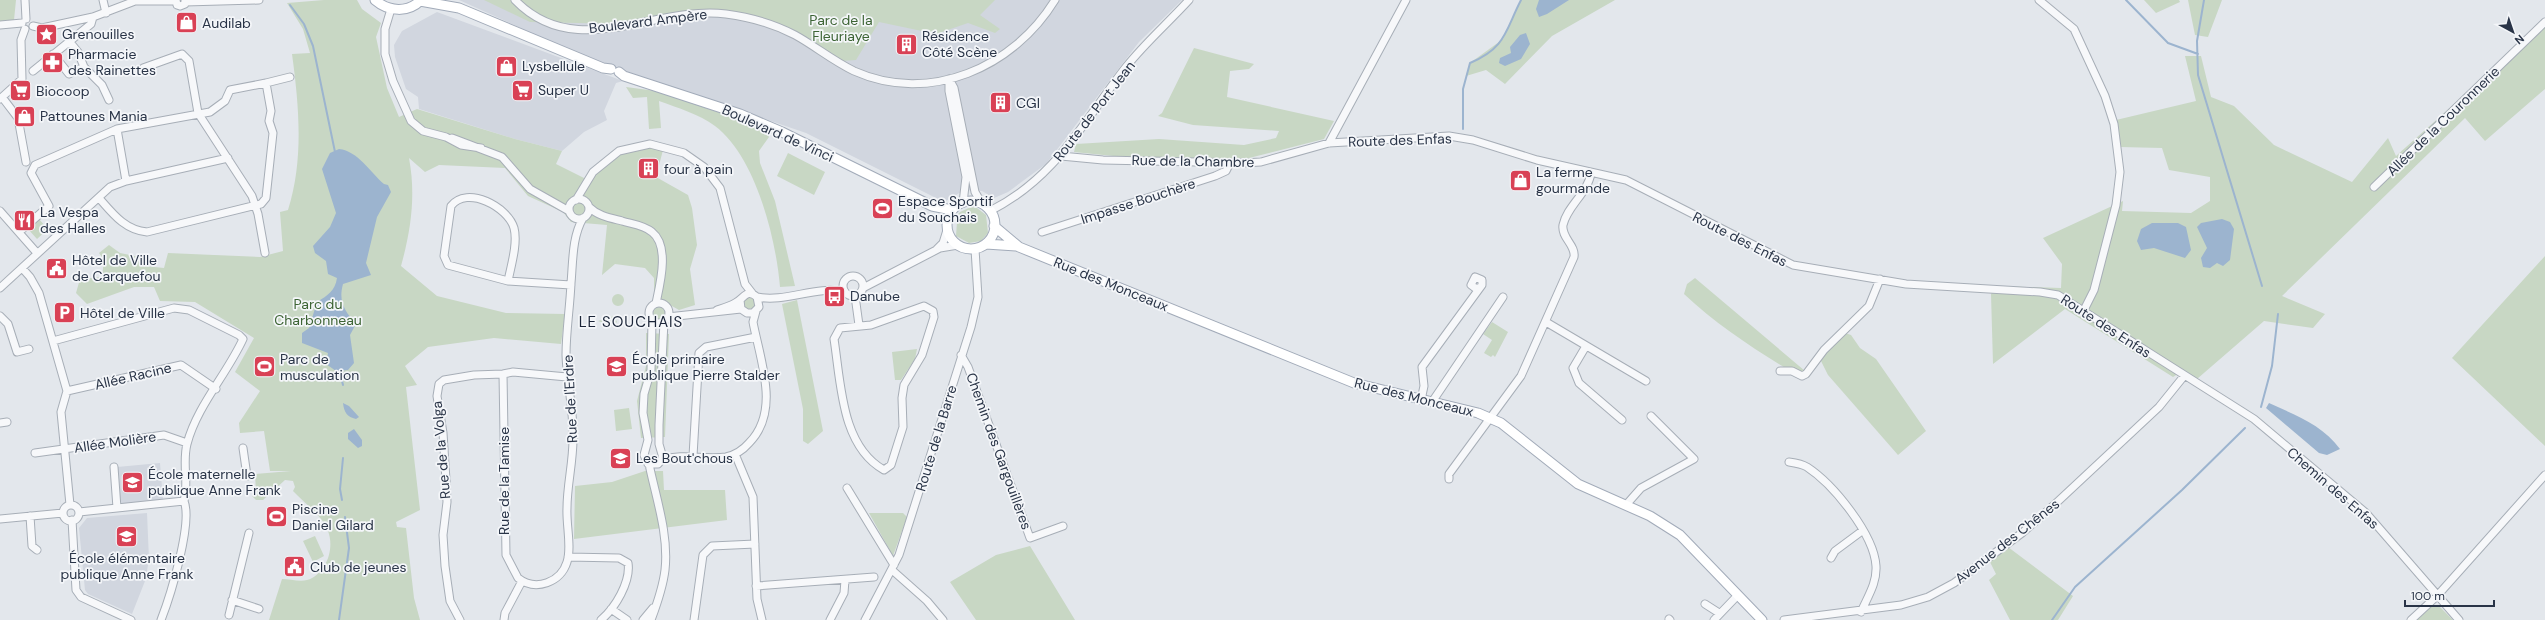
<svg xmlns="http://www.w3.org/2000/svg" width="2545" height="620" font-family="'DM Sans',sans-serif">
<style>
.built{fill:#d1d6df}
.green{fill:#c8d7c4}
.water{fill:#9cb4cf}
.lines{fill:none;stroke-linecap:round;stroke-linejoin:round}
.stream{stroke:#9cb4cf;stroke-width:2}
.minor-casing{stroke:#a7aeb7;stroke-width:9}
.major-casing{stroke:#a2abb9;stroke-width:11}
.minor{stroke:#f7f8fa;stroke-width:7}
.major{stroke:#fff;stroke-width:9}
.labels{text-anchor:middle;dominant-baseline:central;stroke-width:3.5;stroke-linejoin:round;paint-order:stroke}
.park-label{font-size:14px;fill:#3d6435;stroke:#f4f6f9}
.street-label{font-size:14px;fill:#293447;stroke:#f4f6f9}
.poi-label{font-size:14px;fill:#293447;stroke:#f4f6f9;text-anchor:start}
.neighbourhood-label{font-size:15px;letter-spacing:1px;fill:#1b2538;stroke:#f4f6f9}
</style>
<rect width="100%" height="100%" fill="#e3e7ec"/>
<path class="built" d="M459 0H1182L1139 42 1046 164 1008 192 994 198 982 191 971 190 961 192 944 202 806 133 587 58Z
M437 12 623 81 616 83 604 111 607 120 584 132 562 151 515 139 419 109 418 97 406 89 395 57 394 45 402 31Z
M160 463 163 500 120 504 117 467Z
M147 513 149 560 145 581 132 614 88 594 85 590 79 528 87 518Z"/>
<path class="green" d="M0 0H16L14 20 0 23Z
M324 0H357L362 9 381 23 376 37 387 88 399 117 417 109 515 139 562 151 556 164 590 181C609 156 630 141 663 150L656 177 688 195 692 208 697 245 690 269 695 305 679 310 654 296V278L645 268 615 264 602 275 607 225 571 222 563 212 528 196 505 168 439 165 425 172 409 158C416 195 411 230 401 266L437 296 506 313 565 314 561 344 494 338 428 347 405 366 417 385 406 387 420 510 396 522 397 527 406 528 414 598 420 620H269L282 579C289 579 300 582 307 580 326 574 335 549 328 531 323 516 303 502 293 491L295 487 293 481 285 480 263 500H256L252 496 256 492 255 474 291 471H270L264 431 240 433 239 423 260 391 235 372 254 338 195 302 160 301 154 287H134L87 304 76 293 80 279 102 277 104 260 99 253 109 245 120 253 145 258V266L164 268 168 253 260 257 283 251 280 212 288 210C304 160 299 105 292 54L310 53 303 29 287 3Z
M484 0H995L980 15 1000 29 995 33 968 23 936 34 879 22 856 60 842 61 758 18 700 9 652 16 624 24 530 22Z
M1521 0H1615L1552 36 1505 84 1486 70 1466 76 1470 63 1503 39Z
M2144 0H2179L2180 2 2156 13Z
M2188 0H2222L2208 37 2195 35Z
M2545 18V89L2485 141 2465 118 2282 296 2325 314 2313 328 2264 321 2197 379 2184 370 2173 377 2065 309 1993 364 1991 294 1997 286 2061 288 2062 264 2043 238 2123 201 2122 211 2191 213 2210 201V177L2169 170 2162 148 2120 147 2116 120 2196 101 2185 56H2201L2211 97 2234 106 2274 145 2352 182 2388 138 2396 156 2453 105Z
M1194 48 1254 64 1249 69 1230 71 1227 97 1334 121 1324 139 1249 158H1133L1074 152 1076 144 1159 139 1244 145 1276 138 1279 131 1193 125 1158 116 1162 113Z
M626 87 656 91 767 129 769 137 759 151 760 163 775 201 795 286 780 287C776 239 756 157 715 126 699 114 678 108 659 101L661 128 649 129 647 97 633 98Z
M788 153 825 172 814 195 777 176Z
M971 207 977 208 986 215 988 233 981 241 969 243 956 236 957 222 955 218 960 212Z
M38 218 48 229 37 239 27 228Z
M2545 256V446L2452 358Z
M1695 278 1805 371 1797 375C1757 351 1718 326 1684 294L1687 284Z
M612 300a6 6 0 1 1 12 0a6 6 0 1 1-12 0Z
M743 303a6 6 0 1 1 12 0a6 6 0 1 1-12 0Z
M797 300 823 431 808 444 803 441V409L782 304Z
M653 313a6 6 0 1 1 12 0a6 6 0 1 1-12 0Z
M614 316 617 322 612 326 598 321Z
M1492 322 1508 332 1495 357 1493 355 1491 357 1484 353 1492 340 1483 334Z
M646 333 669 334 665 437 641 438 637 401 646 366Z
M1845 333 1851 335 1860 348 1876 359 1926 431 1898 455 1828 375 1821 361 1829 348Z
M917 349 915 359 901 380H895L892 352Z
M629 408 632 429 616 431 614 410Z
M645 471H663L664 490H725L727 520 574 539 575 486 612 482Z
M869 513H903L907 517 893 556Z
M315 536 324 556 313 562 303 541Z
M1030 546 1075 620H976L950 582 996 555Z
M2008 547 2073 596 2058 620H2010L1989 580 1996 574 1989 560Z
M2432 606H2439L2453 620H2417Z"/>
<path class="water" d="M1539 0H1569L1547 14 1539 17 1536 9Z
M1526 33 1530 44 1521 59 1505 66 1499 63 1500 58 1511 53 1510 47 1520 35Z
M339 149C358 151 370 172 384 184L388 185 391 192 377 217 366 263 371 275 343 284C338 302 345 311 356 324L350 335 354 363 348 370 336 371 326 364 328 353 302 343V333L309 328 317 302C328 295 335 291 337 278L328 274 326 261 315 253 313 246 330 227 336 213 322 169 330 153Z
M2222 219 2230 222 2234 229 2230 260 2223 266 2217 263 2210 268 2203 267 2201 258 2207 248 2197 227 2201 223Z
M2152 223H2178L2186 227 2191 250 2185 258 2154 248 2141 250 2137 241 2141 229Z
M343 403 349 406 359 417 356 419C347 417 344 412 343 403Z
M2269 403C2295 415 2323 425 2340 449L2327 455 2319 453 2266 408Z
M354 429 362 440V446L358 448 348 439V433Z"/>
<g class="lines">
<path class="stream" d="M2126 0 2168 43 2198 54
M2204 0 2197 41 2198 75 2262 286
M290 5 304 24 313 46 335 152
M1463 129V89L1470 63C1506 48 1505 31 1521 0
M339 369 343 385
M2261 407 2272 366 2278 314
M342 500 340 489 343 458
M339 620 349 548 345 517
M2052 620 2075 587 2182 490 2245 428"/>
<defs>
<path id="minor" d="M25 0 26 19
M103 0 106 13
M176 0 177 5 180 6 185 4V0
M515 0C576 63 654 5 726 14 749 17 774 24 795 35 815 46 833 61 854 71 930 105 1014 67 1055 0
M2039 0 2074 29 2105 96 2114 124 2120 172 2116 205 2094 290 2084 310
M185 2 259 0
M391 9 385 29V54L393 81 411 121 423 131 446 137 461 145 481 148
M0 25 22 23
M33 26 42 28 93 17 135 1H176
M69 41 78 52 84 67 102 85 109 100
M53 54 69 74 84 67
M143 68 182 54 189 61 198 113 252 196 258 214 265 253
M33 71 91 24 93 17
M949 79 954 88 975 192 982 204
M949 79V91L966 177 963 203
M266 83 290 77
M2 97 18 118 26 162
M0 99 22 79 21 40 25 29
M117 129 126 181
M452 138 502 157 530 189 569 211
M1329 143 1406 0
M1061 156 1103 160 1243 163 1261 162 1329 143 1449 136 1473 140 1537 160 1626 180 1793 265 1906 284 2040 292 2058 295 2254 419 2366 513 2459 620
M2374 187 2545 22
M569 209a10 10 0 1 1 20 0a10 10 0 1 1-20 0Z
M576 200 593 172 619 151 650 144 684 153 704 167 720 188 745 284 752 293
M589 207C598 216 610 218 622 221 632 224 644 225 652 232 670 246 660 284 656 303
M0 211 37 253
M990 211C1056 178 1083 122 1126 67 1145 43 1168 23 1189 0
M19 232 49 206 31 173 35 165 117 129 210 112 225 101 230 90 266 83 271 111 269 121 273 133 266 198 261 204 147 232C125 230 113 214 99 198
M1042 232 1215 176 1226 171 1230 163
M937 249 943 243 947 230
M22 268 30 277 39 293 67 391 61 412 70 505
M843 286a10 10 0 1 1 20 0a10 10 0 1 1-20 0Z
M508 281C511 266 518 243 514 228 508 207 467 185 451 206L444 256 448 265 508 281 571 285
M0 288 110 187 126 181 228 158
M863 288 940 248 958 245
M855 296 859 325
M757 297C786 303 816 285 845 292
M649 313a10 10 0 1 1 20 0a10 10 0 1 1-20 0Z
M924 306 933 311 934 317 922 355 904 385 902 398 903 427 891 465 884 470C841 446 841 383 834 339L840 328 871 325Z
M717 310C723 308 730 306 735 303 744 299 746 288 757 297L759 307 753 313H747L741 309 740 300
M0 316 8 324 17 352 29 349
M668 317 741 309
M652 321 651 370 644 394 643 413 648 440 644 455 648 464H658L663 458 659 444V425L664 321
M1546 322 1646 381
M53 341 174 308 189 310 239 335 243 339C227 374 197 406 187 444 182 463 189 483 184 501 193 523 170 597 161 620
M1586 346 1573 368 1579 383 1622 420
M961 355 968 367 1030 538 1063 526
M1780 371H1792L1802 376 1806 374 1824 350 1869 306 1880 279
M503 374 506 555 518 578C536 592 561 582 567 562 572 547 566 525 567 508 567 485 573 463 573 439 574 411 567 384 566 355 566 331 570 307 571 283 573 261 572 237 583 218
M67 391 181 365 216 389
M1421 400 1424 386 1422 367 1482 285V280L1475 277 1471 285 1475 288H1479
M1432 402 1503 297
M0 423 7 422
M243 448 247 476
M35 453 164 435 187 443
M735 454 753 497 757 599 762 620
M693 456 699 353 706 347 756 337
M662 460C683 453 704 460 726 457 735 455 743 450 749 443 781 411 760 360 753 322L756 311
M1789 462C1796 463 1802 464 1807 467 1833 484 1874 534 1876 566 1877 583 1868 596 1861 612
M649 464C656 498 669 535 665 570 663 587 657 604 651 620
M114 467 117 508
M1449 479V474L1521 376 1574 257C1576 245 1561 238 1563 225 1567 206 1588 193 1591 173
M847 488 894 565
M1626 505 1641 488 1694 459 1651 416
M63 513a8 8 0 1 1 16 0a8 8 0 1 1-16 0Z
M79 512 184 501
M30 516 32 546 37 550
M0 519 63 513
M72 520 76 590 81 597 131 620
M568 557 619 558 628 563C631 582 615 608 601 620
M1831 558 1835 551 1862 531
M892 570 927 601 943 620
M756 586 874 577
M232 600 259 609
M1705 604 1719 613
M611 609 627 620
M229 615 249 533
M1669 619 1670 620
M460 620 450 601 445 566 443 535 447 502 446 480 443 433 437 396 439 384 444 380 474 375 503 374 513 372 567 377
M504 620 505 613 522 581
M643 620 653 608
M694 620 703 555 712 546 755 544
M830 620 844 593 845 580
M865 620 899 555 971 327 978 297 975 249
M1714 620 1738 595
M1784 620 1901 605 1928 597 1954 583 2022 533 2053 506 2159 407 2184 376
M2411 620 2437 596 2545 475"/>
<path id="major" d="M375 0C389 12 408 13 421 0
M420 1 459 8 603 68 611 69
M619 72 624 76 740 114 782 132 932 206 952 210
M947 225a24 24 0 1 1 48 0a24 24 0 1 1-48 0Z
M994 226 1019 247 1354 383 1478 413 1501 423 1578 484 1650 516 1680 535 1762 620
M986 244 1016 246"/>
</defs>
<use href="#minor" class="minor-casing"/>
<use href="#major" class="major-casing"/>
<use href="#minor" class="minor"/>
<use href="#major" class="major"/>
</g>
<defs>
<symbol id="shop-square" viewBox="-11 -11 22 22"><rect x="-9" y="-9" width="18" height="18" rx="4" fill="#d94155" stroke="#f4f6f9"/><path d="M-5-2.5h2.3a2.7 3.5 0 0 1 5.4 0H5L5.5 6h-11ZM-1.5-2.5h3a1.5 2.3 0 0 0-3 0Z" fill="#fff"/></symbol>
<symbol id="sight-square" viewBox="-11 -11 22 22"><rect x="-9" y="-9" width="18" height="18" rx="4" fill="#d94155" stroke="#f4f6f9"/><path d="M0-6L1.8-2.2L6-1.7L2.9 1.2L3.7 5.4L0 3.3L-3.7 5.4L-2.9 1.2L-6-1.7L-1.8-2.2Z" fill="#fff"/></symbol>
<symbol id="building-square" viewBox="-11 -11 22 22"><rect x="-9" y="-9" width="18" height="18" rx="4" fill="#d94155" stroke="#f4f6f9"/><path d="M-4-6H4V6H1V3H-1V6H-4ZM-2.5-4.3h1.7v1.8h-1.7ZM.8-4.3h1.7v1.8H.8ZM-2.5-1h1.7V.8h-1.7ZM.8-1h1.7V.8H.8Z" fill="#fff"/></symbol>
<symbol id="pharmacy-square" viewBox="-11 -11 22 22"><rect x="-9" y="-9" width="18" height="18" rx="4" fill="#d94155" stroke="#f4f6f9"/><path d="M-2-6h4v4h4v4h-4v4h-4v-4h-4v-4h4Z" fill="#fff"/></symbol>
<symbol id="supermarket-square" viewBox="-11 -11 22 22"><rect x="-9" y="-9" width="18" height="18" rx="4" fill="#d94155" stroke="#f4f6f9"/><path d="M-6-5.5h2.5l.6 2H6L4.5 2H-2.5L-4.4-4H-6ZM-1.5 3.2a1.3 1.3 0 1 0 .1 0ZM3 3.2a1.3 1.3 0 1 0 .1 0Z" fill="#fff"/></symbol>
<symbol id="stadium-square" viewBox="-11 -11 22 22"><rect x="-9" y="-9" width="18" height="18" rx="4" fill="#d94155" stroke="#f4f6f9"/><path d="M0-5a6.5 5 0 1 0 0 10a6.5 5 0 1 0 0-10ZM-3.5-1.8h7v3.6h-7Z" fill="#fff"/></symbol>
<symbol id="restaurant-square" viewBox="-11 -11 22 22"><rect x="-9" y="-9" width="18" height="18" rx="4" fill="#d94155" stroke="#f4f6f9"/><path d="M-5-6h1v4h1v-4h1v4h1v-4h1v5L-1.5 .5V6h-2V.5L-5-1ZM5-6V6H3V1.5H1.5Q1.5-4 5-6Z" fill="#fff"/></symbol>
<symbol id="civic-square" viewBox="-11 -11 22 22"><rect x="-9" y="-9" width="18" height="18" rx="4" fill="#d94155" stroke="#f4f6f9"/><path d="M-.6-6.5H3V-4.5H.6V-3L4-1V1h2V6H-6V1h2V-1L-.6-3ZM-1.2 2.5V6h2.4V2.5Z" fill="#fff"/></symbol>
<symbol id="bus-square" viewBox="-11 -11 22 22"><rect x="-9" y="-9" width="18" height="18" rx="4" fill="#d94155" stroke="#f4f6f9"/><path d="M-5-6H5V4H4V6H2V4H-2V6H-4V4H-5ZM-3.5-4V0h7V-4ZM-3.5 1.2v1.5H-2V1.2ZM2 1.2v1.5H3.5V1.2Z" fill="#fff"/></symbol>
<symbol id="parking-square" viewBox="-11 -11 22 22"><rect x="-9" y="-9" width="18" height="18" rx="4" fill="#d94155" stroke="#f4f6f9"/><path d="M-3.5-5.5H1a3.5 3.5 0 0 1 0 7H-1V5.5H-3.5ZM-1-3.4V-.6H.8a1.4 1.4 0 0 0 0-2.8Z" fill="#fff"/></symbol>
<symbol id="school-square" viewBox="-11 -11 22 22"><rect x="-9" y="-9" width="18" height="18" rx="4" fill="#d94155" stroke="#f4f6f9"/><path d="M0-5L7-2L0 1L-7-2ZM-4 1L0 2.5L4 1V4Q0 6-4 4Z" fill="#fff"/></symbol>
</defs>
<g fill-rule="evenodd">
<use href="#shop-square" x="174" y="10" width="25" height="25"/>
<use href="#sight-square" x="34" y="22" width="25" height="25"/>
<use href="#building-square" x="894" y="32" width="25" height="25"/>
<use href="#pharmacy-square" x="40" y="50" width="25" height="25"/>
<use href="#shop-square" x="494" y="54" width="25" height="25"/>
<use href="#supermarket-square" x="510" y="78" width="25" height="25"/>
<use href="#supermarket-square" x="8" y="78" width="25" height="25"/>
<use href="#building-square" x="988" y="90" width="25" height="25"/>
<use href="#shop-square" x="12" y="104" width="25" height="25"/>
<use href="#building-square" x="636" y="156" width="25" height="25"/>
<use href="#shop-square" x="1508" y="168" width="25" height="25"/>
<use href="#stadium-square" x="870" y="196" width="25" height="25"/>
<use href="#restaurant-square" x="12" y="208" width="25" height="25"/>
<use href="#civic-square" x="44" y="256" width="25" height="25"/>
<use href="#bus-square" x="822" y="284" width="25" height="25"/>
<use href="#parking-square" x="52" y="300" width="25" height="25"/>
<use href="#stadium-square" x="252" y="354" width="25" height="25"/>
<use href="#school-square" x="604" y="354" width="25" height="25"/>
<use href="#school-square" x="608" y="446" width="25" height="25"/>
<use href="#school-square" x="120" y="470" width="25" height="25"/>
<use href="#stadium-square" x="264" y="504" width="25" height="25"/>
<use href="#school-square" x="114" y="524" width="25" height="25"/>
<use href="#civic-square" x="282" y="554" width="25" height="25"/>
</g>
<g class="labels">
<g class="park-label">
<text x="841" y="20">Parc de la<tspan x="841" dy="16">Fleuriaye</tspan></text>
<text x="318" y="304">Parc du<tspan x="318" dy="16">Charbonneau</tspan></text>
</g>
<g class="street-label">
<text transform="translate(648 21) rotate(-7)">Boulevard Ampère</text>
<text transform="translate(1094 111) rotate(-52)">Route de Port Jean</text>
<text transform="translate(2443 121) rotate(-44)">Allée de la Couronnerie</text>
<text transform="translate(778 133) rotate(24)">Boulevard de Vinci</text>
<text transform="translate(1400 140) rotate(-2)">Route des Enfas</text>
<text transform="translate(1193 161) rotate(1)">Rue de la Chambre</text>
<text transform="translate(1138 201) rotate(-18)">Impasse Bouchère</text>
<text transform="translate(1740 239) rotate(27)">Route des Enfas</text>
<text transform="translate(1111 284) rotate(22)">Rue des Monceaux</text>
<text transform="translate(2106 326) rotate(33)">Route des Enfas</text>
<text transform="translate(133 376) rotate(-13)">Allée Racine</text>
<text transform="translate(1414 397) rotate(14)">Rue des Monceaux</text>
<text transform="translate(570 399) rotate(-93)">Rue de l'Erdre</text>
<text transform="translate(936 438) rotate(-73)">Route de la Barre</text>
<text transform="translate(115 442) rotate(-8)">Allée Molière</text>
<text transform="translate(441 450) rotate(-95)">Rue de la Volga</text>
<text transform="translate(999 451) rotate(70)">Chemin des Gargouillères</text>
<text transform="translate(504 481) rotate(-90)">Rue de la Tamise</text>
<text transform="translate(2333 488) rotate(41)">Chemin des Enfas</text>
<text transform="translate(2007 541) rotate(-38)">Avenue des Chênes</text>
</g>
<g class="poi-label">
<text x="202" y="23">Audilab</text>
<text x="62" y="34">Grenouilles</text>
<text x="922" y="36">Résidence<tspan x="922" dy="16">Côté Scène</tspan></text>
<text x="68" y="54">Pharmacie<tspan x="68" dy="16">des Rainettes</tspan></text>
<text x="522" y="66">Lysbellule</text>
<text x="538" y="90">Super U</text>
<text x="36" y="91">Biocoop</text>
<text x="1016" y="103">CGI</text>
<text x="40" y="116">Pattounes Mania</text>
<text x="664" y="169">four à pain</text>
<text x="1536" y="172">La ferme<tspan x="1536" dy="16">gourmande</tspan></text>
<text x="898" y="201">Espace Sportif<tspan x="898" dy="16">du Souchais</tspan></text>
<text x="40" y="212">La Vespa<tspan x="40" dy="16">des Halles</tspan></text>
<text x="72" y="260">Hôtel de Ville<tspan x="72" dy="16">de Carquefou</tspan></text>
<text x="850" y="296">Danube</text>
<text x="80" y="313">Hôtel de Ville</text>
<text x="280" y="359">Parc de<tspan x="280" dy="16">musculation</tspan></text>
<text x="632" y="359">École primaire<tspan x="632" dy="16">publique Pierre Stalder</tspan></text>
<text x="636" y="458">Les Bout'chous</text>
<text x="148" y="474">École maternelle<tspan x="148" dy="16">publique Anne Frank</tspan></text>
<text x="292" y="509">Piscine<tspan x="292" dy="16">Daniel Gilard</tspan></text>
<text x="127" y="558" text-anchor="middle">École élémentaire<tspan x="127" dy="16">publique Anne Frank</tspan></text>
<text x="310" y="567">Club de jeunes</text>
</g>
<g class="neighbourhood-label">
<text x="631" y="322">LE SOUCHAIS</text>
</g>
</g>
<g transform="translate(2513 32) rotate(140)" stroke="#f4f6f9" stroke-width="3" paint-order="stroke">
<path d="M0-3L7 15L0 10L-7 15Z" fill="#293447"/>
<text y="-6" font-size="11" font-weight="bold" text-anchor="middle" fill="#293447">N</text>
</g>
<path d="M2405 600v6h89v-6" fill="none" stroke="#293447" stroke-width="2"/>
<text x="2411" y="600" font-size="12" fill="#293447" stroke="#f4f6f9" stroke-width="3" paint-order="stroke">100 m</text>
</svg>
